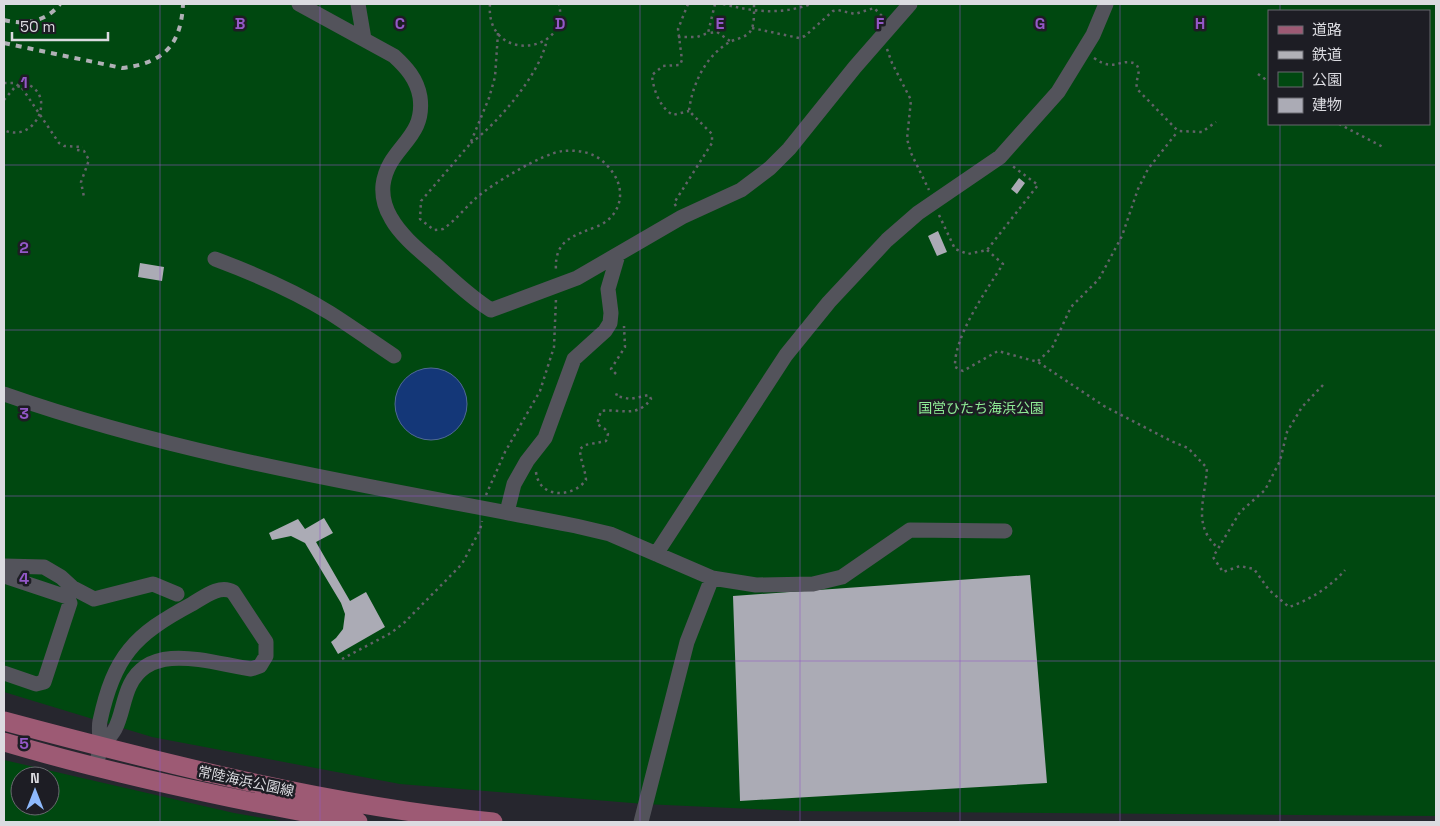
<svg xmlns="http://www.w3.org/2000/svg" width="1440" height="826" font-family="'Space Grotesk','Noto Sans JP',sans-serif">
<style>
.green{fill:#004810;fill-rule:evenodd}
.water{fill:#143778;stroke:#506897}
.building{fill:#ababb5}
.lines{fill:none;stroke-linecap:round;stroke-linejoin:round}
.path{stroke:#626269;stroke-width:2.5;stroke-dasharray:2.5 4;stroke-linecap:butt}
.minor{stroke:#53535b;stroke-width:15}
.major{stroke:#9d5a74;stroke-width:19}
.rail{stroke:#b0b0b6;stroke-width:4;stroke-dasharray:6 6;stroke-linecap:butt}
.grid{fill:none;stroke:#9358c7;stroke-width:1;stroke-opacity:0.55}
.labels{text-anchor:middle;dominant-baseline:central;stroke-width:5;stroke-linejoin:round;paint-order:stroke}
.park-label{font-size:14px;fill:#8eeb95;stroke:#1d1d24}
.street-label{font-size:14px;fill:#dbdbe0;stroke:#1d1d24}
.grid-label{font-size:16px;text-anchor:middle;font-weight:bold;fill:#9358c7;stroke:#1d1d24;stroke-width:5;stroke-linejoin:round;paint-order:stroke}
</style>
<rect width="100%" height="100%" fill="#26262e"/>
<path class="green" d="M4 4H1436V816L798 811 644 804 400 784 152 737 4 692ZM1269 11H1429V124H1269Z
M4 760 234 813 286 822H4ZM20 776H50V806H20Z"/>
<path class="water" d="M395 404a36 36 0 1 1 72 0a36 36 0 1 1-72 0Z"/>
<path class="building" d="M1019 178 1025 183 1017 194 1011 189Z
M938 231 947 252 937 256 928 236Z
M140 263 164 267 162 281 138 277Z
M324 518 333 533 316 542 320 549 350 601 366 592 385 627 338 654 331 642 336 638 343 629 345 614 341 603 305 543 291 536 272 540 269 533 298 519 305 529Z
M1030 575 1047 783 740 801 733 596Z"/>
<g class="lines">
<path class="path" d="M490 4C485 64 571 55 559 4
M688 4 678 29 682 60 680 65 663 66 652 75C653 89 660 108 673 115L689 111
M715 4 708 33 717 32 730 41
M723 4C754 12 781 15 811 4
M752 28 799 38 805 36 833 11 838 10 855 14 874 8 882 16
M498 33 495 77 489 98 470 144 421 201 420 219 434 230 443 229C456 220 465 208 476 198 492 184 543 153 563 151 573 150 584 151 593 155 603 159 613 171 617 180 625 198 617 218 598 226 574 236 554 239 556 271
M678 37H697L708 33
M887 49 892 63 911 100 907 139 911 153 929 190
M1094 58C1115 73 1120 57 1136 64 1143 73 1133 81 1138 90L1178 131 1202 132 1216 122
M1258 74 1269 82
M4 83H14L22 88 59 143 64 146 83 147
M4 100 15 87 29 85C56 98 34 144 4 130
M1339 124 1383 147
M471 143C498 123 541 73 547 39
M77 150 84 151 89 160 81 182 84 197
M676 206 674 203 712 143V134L689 111C692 85 705 57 728 43 734 39 744 38 749 33 755 27 754 12 754 4
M939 215 955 249 968 254 987 250 1038 185 1011 165
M987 250 1003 264C986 291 954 336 955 367L963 371 998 351 1038 362 1104 406 1171 441 1188 448 1207 468C1205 500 1192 525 1218 548
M1038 361 1052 348 1071 307 1099 279 1122 236 1138 189 1148 169 1178 131
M616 374 611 369 625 347 624 326
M1323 385 1302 407 1287 432 1280 461 1265 490 1240 512 1213 557 1223 572 1240 566 1254 569 1269 590 1289 607C1310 600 1330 587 1345 570
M536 472C539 499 573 498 586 480 585 468 580 460 580 449L585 445 606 441 608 434 605 429 597 424 601 411C620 408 636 419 651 399L649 395 630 399 616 396 618 390
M486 495 505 452 540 391 554 347 556 299
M342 659 391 633 405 622 462 564 480 530 482 521"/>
<path class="minor" d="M299 4 394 56C406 67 417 79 420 97 426 140 388 146 383 185 382 196 385 208 391 218 401 236 420 251 435 264 454 281 470 297 491 310L577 278 682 217 741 190 770 168 789 149 855 67 910 4
M358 4 364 39
M215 259C255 274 293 290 330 313 352 327 373 342 394 356
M4 394C189 459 384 488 576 526L610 534 712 578 756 585 813 584 842 577 910 530 1005 531
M507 512 514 484 527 461 545 438 574 359 605 331 610 323 611 313 608 289 618 255
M656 554 786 355 829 302 887 240 918 213 1000 157 1058 92 1093 35 1106 4
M4 566 44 567 61 577 73 588 94 599 153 584 177 594
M4 576 67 597 70 603 44 682 36 684 4 673
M95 766C97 760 100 754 100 748 101 739 98 730 100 721 114 656 134 635 192 604 204 597 220 584 233 592L266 642V656L260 666 251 669C213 664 151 640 130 685 123 699 122 716 115 729 111 736 105 742 100 748
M641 822 687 642 712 578"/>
<path class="major" d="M4 721C165 764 326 805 493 822
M4 742C120 776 239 801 358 822"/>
<path class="rail" d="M4 20C25 25 46 22 60 4
M4 43 122 68C163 63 181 46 183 4"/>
</g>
<path class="grid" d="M160 4V822M320 4V822M480 4V822M640 4V822M800 4V822M960 4V822M1120 4V822M1280 4V11M1280 124V822M4 165H1436M4 330H1436M4 496H1436M4 661H1436"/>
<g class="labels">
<g class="park-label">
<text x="981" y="408">国営ひたち海浜公園</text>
</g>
<g class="street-label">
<text transform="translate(246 781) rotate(12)">常陸海浜公園線</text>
</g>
</g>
<g class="grid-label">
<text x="240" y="29">B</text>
<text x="400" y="29">C</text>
<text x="560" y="29">D</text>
<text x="720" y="29">E</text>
<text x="880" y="29">F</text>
<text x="1040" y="29">G</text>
<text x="1200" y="29">H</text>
<text x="24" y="88">1</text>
<text x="24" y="253">2</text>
<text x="24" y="419">3</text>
<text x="24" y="584">4</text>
<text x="24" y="749">5</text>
</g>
<rect width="1440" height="826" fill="none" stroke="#dbdbe0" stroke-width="10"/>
<rect x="1268" y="10" width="162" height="115" fill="#1d1d24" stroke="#69696f"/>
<rect x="1278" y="26" width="25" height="8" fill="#9d5a74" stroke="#69696f"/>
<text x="1312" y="35" font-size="15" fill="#dbdbe0">道路</text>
<rect x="1278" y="51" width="25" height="8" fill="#b0b0b6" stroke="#69696f"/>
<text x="1312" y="60" font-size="15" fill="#dbdbe0">鉄道</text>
<rect x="1278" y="72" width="25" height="15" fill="#004810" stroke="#69696f"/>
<text x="1312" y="85" font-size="15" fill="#dbdbe0">公園</text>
<rect x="1278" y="98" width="25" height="15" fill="#ababb5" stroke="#69696f"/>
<text x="1312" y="110" font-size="15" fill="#dbdbe0">建物</text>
<g transform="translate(35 791)"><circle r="24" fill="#1d1d24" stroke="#69696f"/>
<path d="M0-4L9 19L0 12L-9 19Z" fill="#8eb9fc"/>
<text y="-8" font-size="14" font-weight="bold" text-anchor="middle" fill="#dbdbe0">N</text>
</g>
<path d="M12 32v8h96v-8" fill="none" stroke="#dbdbe0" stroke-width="2.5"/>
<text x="20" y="32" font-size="15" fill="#dbdbe0" stroke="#1d1d24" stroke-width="4" paint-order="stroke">50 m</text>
</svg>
